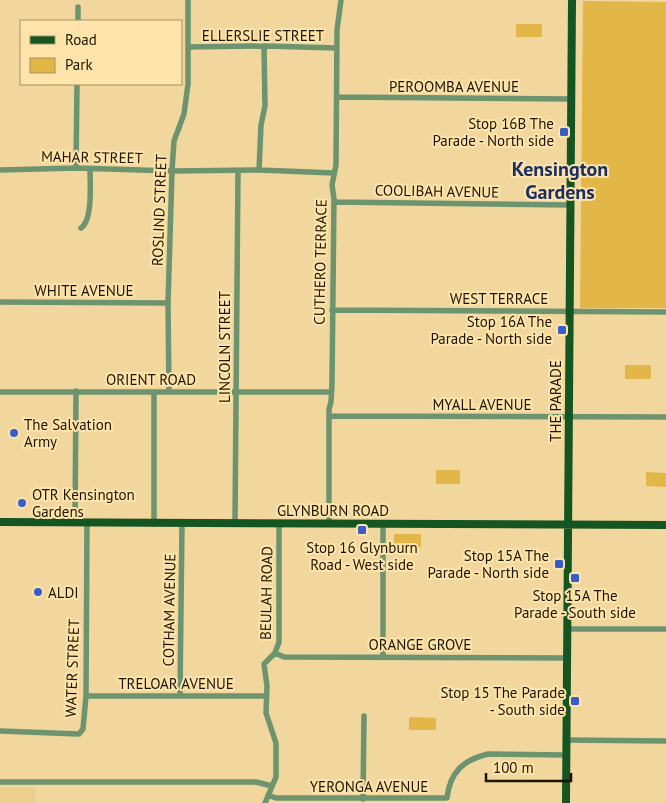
<svg xmlns="http://www.w3.org/2000/svg" width="666" height="803" font-family="'PT Sans',sans-serif">
<style>
.built{fill:#ecce8d}
.green{fill:#e3b648}
.lines{fill:none;stroke-linecap:round;stroke-linejoin:round}
.minor{stroke:#6d946f;stroke-width:5.5}
.major{stroke:#155521;stroke-width:8}
.poi-dot{fill:#375ccc;stroke:#fee4aa;stroke-width:2}
.labels{text-anchor:middle;dominant-baseline:central;stroke-width:4;stroke-linejoin:round;paint-order:stroke}
.street-label{font-size:15px;fill:#1d1400;stroke:#fee4aa}
.poi-label{font-size:15px;fill:#1d1400;stroke:#fee4aa;text-anchor:end}
.district-label{font-size:20px;font-weight:bold;fill:#1a2e64;stroke:#fee4aa}
</style>
<rect width="100%" height="100%" fill="#f1d79d"/>
<path class="built" d="M0 788H35L36 803H0Z"/>
<path class="green" d="M583 1 666 2V308H580Z
M516 24H542V37H516Z
M625 365H651V379H625Z
M436 470H460V484H436Z
M646 472 666 473V487L646 486Z
M394 534H421V547H394Z
M409 717 436 718V730H409Z"/>
<g class="lines">
<path class="minor" d="M78 21V7
M189 47 264 46 337 48
M337 97 572 99
M76 168 77 84
M0 170 76 168 172 171 259 170 334 173
M259 170 261 125 265 106 264 46
M334 202 570 205
M81 228C93 220 90 183 90 169
M0 302 168 303
M332 310 666 312
M0 392H331
M169 392 168 303 172 171 174 141 184 114 188 84V0
M329 416 666 417
M75 522 76 391
M235 523 238 170
M154 524V392
M329 524V409L331 402 332 383 334 199 332 185 336 165 337 30 341 0
M383 524V656
M567 629H666
M275 653 284 657 567 658
M86 696H266
M180 696 182 524
M0 731 79 734 83 729 86 696 87 522
M566 740 666 741
M0 782H256L272 786
M268 795 276 798H447C450 772 463 760 488 754L566 755
M363 799 364 716
M265 803 276 777V743L266 713 267 686 264 664 275 653 279 642V524"/>
<path class="major" d="M0 522 666 525
M566 803 572 0"/>
</g>
<g class="poi-dot">
<rect x="559" y="127" width="10" height="10" rx="2.5"/>
<rect x="557" y="325" width="10" height="10" rx="2.5"/>
<circle cx="14" cy="433" r="5"/>
<circle cx="22" cy="503" r="5"/>
<rect x="357" y="525" width="10" height="10" rx="2.5"/>
<rect x="554" y="559" width="10" height="10" rx="2.5"/>
<rect x="570" y="573" width="10" height="10" rx="2.5"/>
<circle cx="38" cy="592" r="5"/>
<rect x="570" y="696" width="10" height="10" rx="2.5"/>
</g>
<g class="labels">
<g class="street-label">
<text x="263" y="35">ELLERSLIE STREET</text>
<text x="454" y="86">PEROOMBA AVENUE</text>
<text transform="translate(92 157) rotate(1)">MAHAR STREET</text>
<text transform="translate(437 191) rotate(1)">COOLIBAH AVENUE</text>
<text transform="translate(159 210) rotate(-88)">ROSLIND STREET</text>
<text transform="translate(320 262) rotate(-89)">CUTHERO TERRACE</text>
<text x="84" y="290">WHITE AVENUE</text>
<text x="499" y="298">WEST TERRACE</text>
<text transform="translate(224 347) rotate(-90)">LINCOLN STREET</text>
<text x="151" y="379">ORIENT ROAD</text>
<text transform="translate(555 401) rotate(-90)">THE PARADE</text>
<text x="482" y="404">MYALL AVENUE</text>
<text x="333" y="510">GLYNBURN ROAD</text>
<text transform="translate(266 593) rotate(-89)">BEULAH ROAD</text>
<text transform="translate(169 610) rotate(-89)">COTHAM AVENUE</text>
<text x="420" y="644">ORANGE GROVE</text>
<text transform="translate(72 668) rotate(-88)">WATER STREET</text>
<text x="176" y="683">TRELOAR AVENUE</text>
<text x="369" y="786">YERONGA AVENUE</text>
</g>
<g class="poi-label">
<text x="554" y="123">Stop 16B The<tspan x="554" dy="17">Parade - North side</tspan></text>
<text x="552" y="321">Stop 16A The<tspan x="552" dy="17">Parade - North side</tspan></text>
<text x="24" y="424" text-anchor="start">The Salvation<tspan x="24" dy="17">Army</tspan></text>
<text x="32" y="494" text-anchor="start">OTR Kensington<tspan x="32" dy="17">Gardens</tspan></text>
<text x="362" y="547" text-anchor="middle">Stop 16 Glynburn<tspan x="362" dy="17">Road - West side</tspan></text>
<text x="549" y="555">Stop 15A The<tspan x="549" dy="17">Parade - North side</tspan></text>
<text x="48" y="592" text-anchor="start">ALDI</text>
<text x="575" y="595" text-anchor="middle">Stop 15A The<tspan x="575" dy="17">Parade - South side</tspan></text>
<text x="565" y="692">Stop 15 The Parade<tspan x="565" dy="17">- South side</tspan></text>
</g>
<g class="district-label">
<text x="560" y="169">Kensington<tspan x="560" dy="23">Gardens</tspan></text>
</g>
</g>
<rect x="20" y="20" width="162" height="65" fill="#fee4aa" stroke="#a49166"/>
<rect x="30" y="36" width="25" height="8" fill="#155521" stroke="#a49166"/>
<text x="65" y="45" font-size="15" fill="#1d1400">Road</text>
<rect x="30" y="58" width="25" height="15" fill="#e3b648" stroke="#a49166"/>
<text x="65" y="70" font-size="15" fill="#1d1400">Park</text>
<path d="M486 773v8h85v-8" fill="none" stroke="#1d1400" stroke-width="2.5"/>
<text x="493" y="773" font-size="15" fill="#1d1400" stroke="#fee4aa" stroke-width="4" paint-order="stroke">100 m</text>
</svg>
